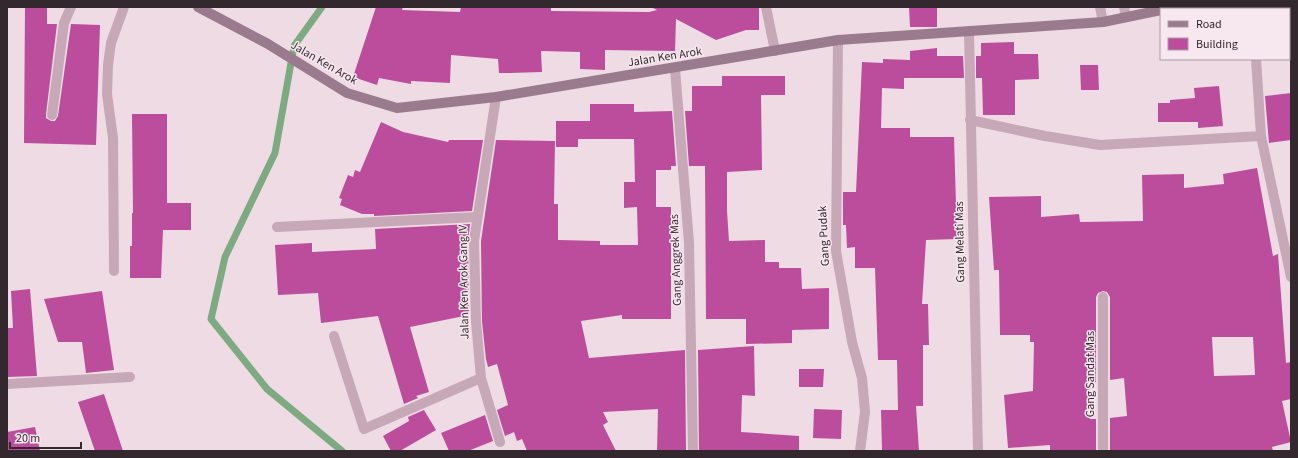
<svg xmlns="http://www.w3.org/2000/svg" width="1298" height="458" font-family="'Source Sans 3',sans-serif">
<style>
.lines{fill:none;stroke-linecap:round;stroke-linejoin:round}
.stream{stroke:#7daa80;stroke-width:7}
.building{fill:#bb4d9c;fill-rule:evenodd}
.lane{stroke:#c6a8b7;stroke-width:10}
.street{stroke:#c6a8b7;stroke-width:10}
.secondary{stroke:#9a7a8d;stroke-width:10}
.labels{text-anchor:middle;dominant-baseline:central;stroke-width:3;stroke-linejoin:round;paint-order:stroke}
.street-label{font-size:12px;fill:#34282f;stroke:#f7e7ee}
</style>
<rect width="100%" height="100%" fill="#efdbe4"/>
<g class="lines">
<path class="stream" d="M322 7 294 46 275 153 225 257 211 319 267 389 342 451"/>
</g>
<path class="building" d="M25 7H47V24H57L46 114V118L51 121H55L58 116 71 24 100 25 96 145 24 143Z
M376 7H403L402 10 460 12 461 7H551V11L649 12 657 10 651 7H759V30H746L716 40 676 19 675 51 605 50V70L580 69V52L541 51 542 72 510 73H499L498 59 451 55 450 83 411 81V84L379 78 377 85 353 77Z
M909 7H937V27H910Z
M1014 42V54H1038L1039 79 1015 80V115H983L982 78H976V56H981V43Z
M937 48V56H963L964 78H904V89L882 88 881 128H910V137H954L957 239 926 240 922 304H928L929 345H923V406H916L919 451H882L881 410H898L897 360H878L875 268H855V247L847 248 846 225H843V192H856L862 62 883 63V59L910 60V51Z
M1080 65H1098L1099 90H1081Z
M722 76H785V95H761L762 170 727 172V211L729 241 765 240V262H779V268H801L802 289 829 288V329L792 330V343L746 344V319H706L705 166H689L685 111H692V86H722Z
M1219 86 1223 126 1198 128V122H1158V103H1170V100L1195 98 1194 88Z
M1291 93V140L1269 143 1265 96Z
M590 104H634V112L672 111 676 166H671V170H656V207H671V319H622V315L581 321 589 358 685 350 686 451H657L658 409 603 412 608 422 603 425 616 451H527L522 439 517 441 514 432 505 436 497 410 508 405 497 364 488 367 486 359 482 321 481 241 496 140 555 141 554 204H558V240L600 241V245H638L637 207 624 208V182H635L634 139H578V147H556V121H590Z
M132 114H167V203H191V230H163L161 278H130V246H132V213H133Z
M381 122 403 132 448 142 449 140H483L472 211 374 216V214H362L340 205 342 199 339 198 348 175 353 177 355 170 360 172Z
M1257 168 1273 256 1278 254 1286 363 1291 362V399L1282 401 1291 442 1272 447 1273 451H1110V418L1127 416 1124 378 1110 380V297L1107 292 1103 291 1098 293 1096 297V382L1089 383 1090 419H1096V451H1050V445L1008 448 1004 395 1033 391 1034 342H1030V335H1000L999 270H994L989 197 1041 196V217L1079 214 1080 222 1143 221 1142 175 1184 174V188L1224 184 1223 174ZM1212 337H1253L1255 375 1214 376Z
M470 224 468 241 469 315 410 327 429 392 416 396 418 398 404 404 378 316 321 323 318 293 278 295 275 245 312 243V252L376 249 375 229Z
M30 289 37 376 7 377V328H13L11 291Z
M102 291 114 370 86 373 82 342H58L44 299Z
M754 346 755 396 742 395 741 432 799 436V451H699L698 350Z
M799 369H824L823 387H799Z
M104 394 123 451H95L78 402Z
M814 409 842 410 841 439 813 438Z
M424 410 436 430 400 451H391L383 436 409 421 408 417Z
M485 415 493 441 468 451H449L441 433Z
M35 427 40 451H7V432Z"/>
<g class="lines">
<path class="lane" d="M1124 7 1126 17
M52 115 64 23 71 7"/>
<path class="street" d="M766 7 775 51
M1100 7 1103 22
M1251 7V9
M969 31 978 451
M838 40 836 251 852 342 862 378 865 412 860 451
M1256 59 1261 136 1291 277
M675 69 689 243 693 451
M496 97 474 241 476 321 481 378 500 442
M970 120 1045 136 1100 145 1261 136
M277 227 476 217
M114 271 113 138 107 94 108 65 111 43 124 7
M334 336 364 429 481 378
M7 384 130 377
M1103 451V297"/>
<path class="secondary" d="M198 7 268 44 347 93 397 108 496 97 838 40 1103 22 1161 10
M1168 9 1178 7"/>
</g>
<g class="labels">
<g class="street-label">
<text transform="translate(665 57) rotate(-9)">Jalan Ken Arok</text>
<text transform="translate(324 63) rotate(30)">Jalan Ken Arok</text>
<text transform="translate(824 236) rotate(-93)">Gang Pudak</text>
<text transform="translate(960 242) rotate(-91)">Gang Melati Mas</text>
<text transform="translate(676 260) rotate(-92)">Gang Anggrek Mas</text>
<text transform="translate(464 282) rotate(-91)">Jalan Ken Arok Gang IV</text>
<text transform="translate(1090 374) rotate(-90)">Gang Sandat Mas</text>
</g>
</g>
<rect width="1298" height="458" fill="none" stroke="#34282f" stroke-width="16"/>
<rect x="1160" y="8" width="130" height="52" fill="#f7e7ee" stroke="#a99ba2"/>
<rect x="1168" y="21" width="20" height="6" fill="#9a7a8d" stroke="#a99ba2"/>
<text x="1196" y="28" font-size="12" fill="#34282f">Road</text>
<rect x="1168" y="38" width="20" height="12" fill="#bb4d9c" stroke="#a99ba2"/>
<text x="1196" y="48" font-size="12" fill="#34282f">Building</text>
<path d="M10 442v6h71v-6" fill="none" stroke="#34282f" stroke-width="2"/>
<text x="16" y="442" font-size="12" fill="#34282f" stroke="#f7e7ee" stroke-width="3" paint-order="stroke">20 m</text>
</svg>
